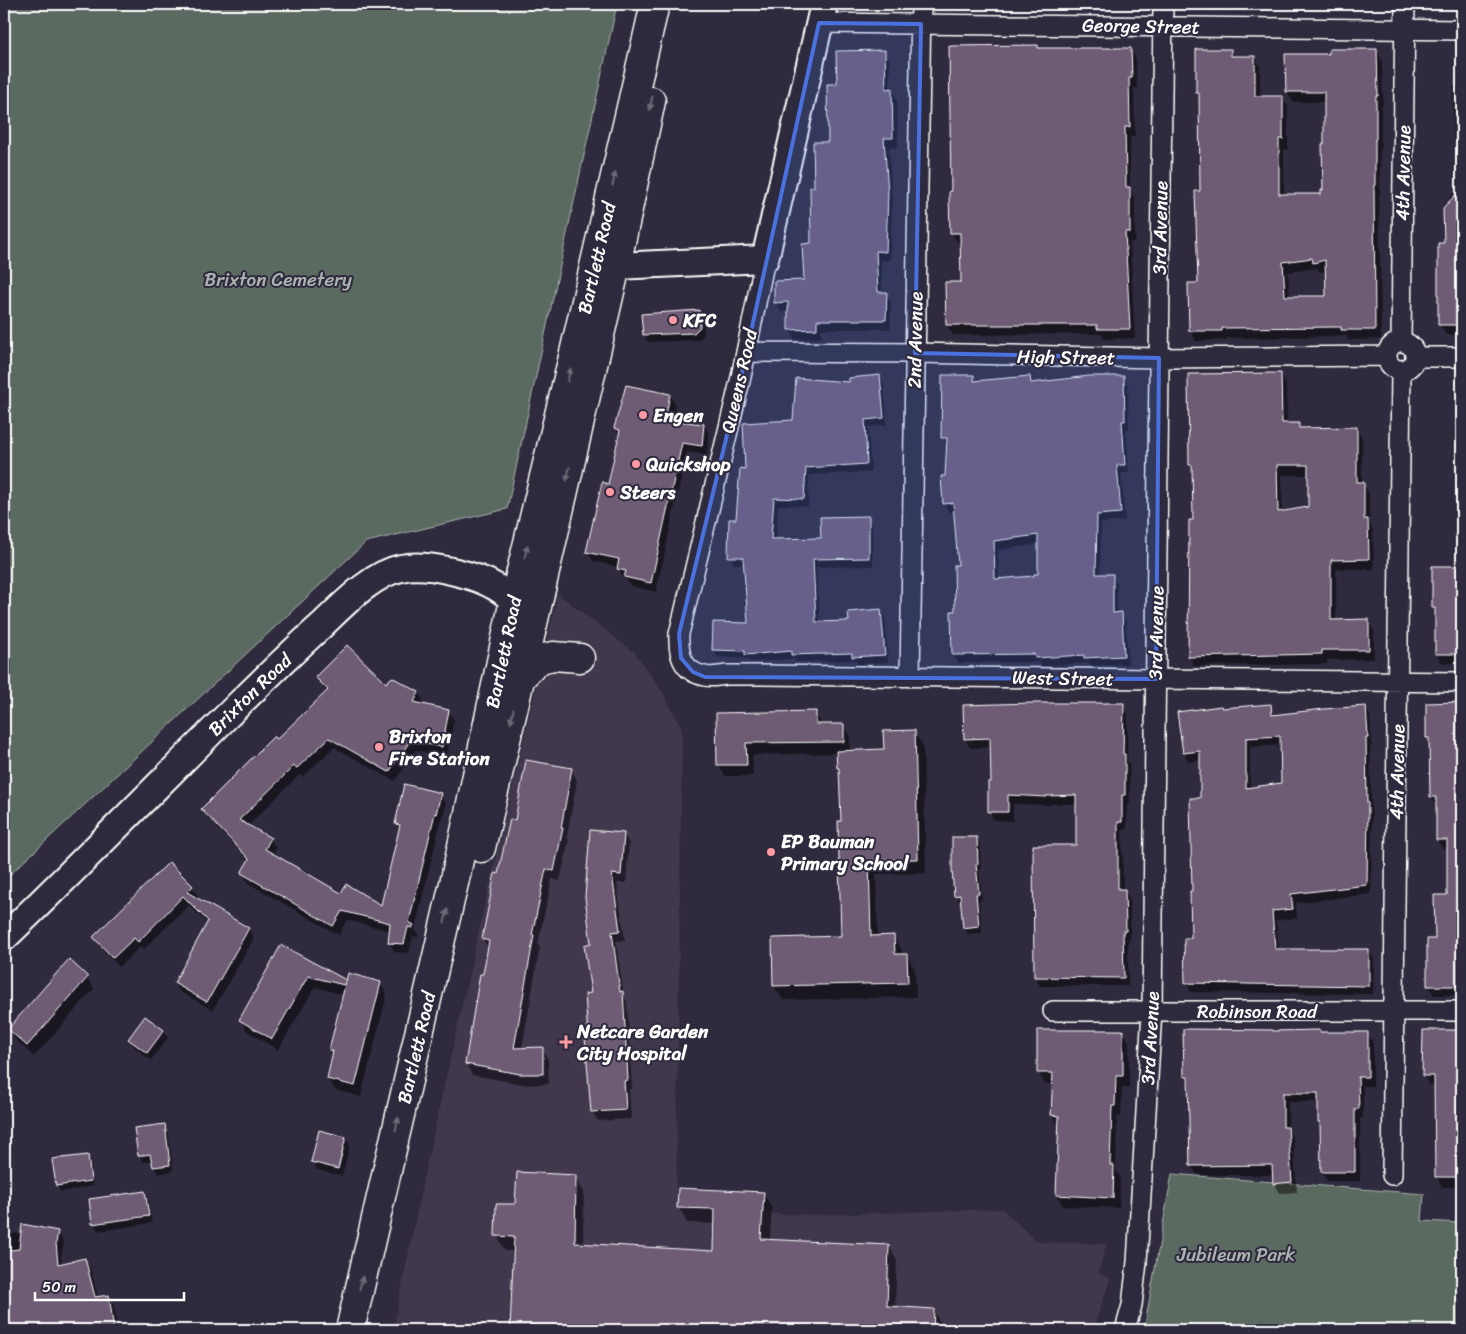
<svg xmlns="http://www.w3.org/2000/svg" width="1466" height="1334" font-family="Sriracha,sans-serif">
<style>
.built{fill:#42394e}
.green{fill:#5a6a61;stroke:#acb4b0}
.shadow{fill:#0007;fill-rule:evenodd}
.building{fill:#6e5b74;stroke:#fff;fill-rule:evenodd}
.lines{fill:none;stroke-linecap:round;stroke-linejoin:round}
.street-casing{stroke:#fff;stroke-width:22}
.secondary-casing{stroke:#fff;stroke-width:30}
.primary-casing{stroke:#fff;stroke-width:31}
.street{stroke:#2f2a3d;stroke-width:19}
.secondary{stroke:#2f2a3d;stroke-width:26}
.primary{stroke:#2f2a3d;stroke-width:28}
.oneway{fill:#6d6a77}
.marked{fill:#4a71e0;fill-opacity:0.2;stroke:#4a71e0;stroke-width:4;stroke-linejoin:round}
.poi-dot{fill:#ff9aa2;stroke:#2f2a3d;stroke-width:2}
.labels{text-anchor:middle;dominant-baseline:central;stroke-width:4;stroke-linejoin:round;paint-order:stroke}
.street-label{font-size:19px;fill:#fff;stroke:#2f2a3d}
.park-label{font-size:19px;fill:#acb4b0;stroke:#2f2a3d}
.poi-label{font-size:19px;font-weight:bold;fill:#fff;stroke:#2f2a3d;text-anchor:start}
</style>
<rect width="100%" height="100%" fill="#2f2a3d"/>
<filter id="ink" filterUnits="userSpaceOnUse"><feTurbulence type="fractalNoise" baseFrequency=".02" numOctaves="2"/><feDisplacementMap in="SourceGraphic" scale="10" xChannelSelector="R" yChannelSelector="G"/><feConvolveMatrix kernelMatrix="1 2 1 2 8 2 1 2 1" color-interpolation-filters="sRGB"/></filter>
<g filter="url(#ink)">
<path class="built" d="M558 594 635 653 662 691 682 728 676 1200 679 1204 686 1206 745 1213 818 1215 1002 1209 1032 1237 1040 1242 1107 1244 1098 1272 1110 1279 1093 1330H393L424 1176 484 908Z"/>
<path class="green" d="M4 4H617L507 509 366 542 4 880Z
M1172 1174 1424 1194 1422 1221 1462 1223V1330H1144Z"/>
<path class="shadow" d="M855 4H890L889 12 859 10Z
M953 4H1086L1085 11 1046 9 1045 6 990 8 955 7Z
M1200 4H1228V7H1202Z
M1291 4H1377V6L1348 7 1347 4 1291 5Z
M1037 46 1039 50 1131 49 1136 59 1137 88H1134L1135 137H1130V190L1135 198V242H1130L1135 338 1104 339 1101 334 953 335 947 325V283H962V242H957L951 232Z
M1230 50 1234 57H1254L1260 67V97H1282L1288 107V149H1284V195H1323L1325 146V102H1293L1287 92 1330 55 1376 50 1382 60 1383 106H1381V149H1380V194H1379L1381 339 1348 340 1347 336 1227 338V340L1196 341 1190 330 1199 284 1202 192 1200 98 1197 92ZM1317 268 1320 272 1327 271V297L1290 298 1288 272Z
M885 51 890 61V90H892L897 99 898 147 889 148 892 203 890 261 881 260 882 293H886L891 302V329H821L822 338 795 339 790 330 789 311 781 312 775 302 805 281 812 244 815 189 829 143 838 85Z
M1453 86H1462V150H1459L1454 141Z
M1462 184V335H1446L1440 324 1445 245 1450 202 1449 199Z
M698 312 703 319 704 335 698 340 648 342 644 335 642 315Z
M1280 374 1286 384 1287 424H1299L1301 429 1356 428 1362 438V483L1369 493V523L1373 530 1374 569H1336V621H1368L1374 631V659L1327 660V664L1194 666 1189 656 1194 522 1193 470 1190 465ZM1282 475H1309V508L1282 512Z
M880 376 884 384 887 425 868 427 871 472 809 475 808 506 778 505 776 540H822L868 517 872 525 873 566 816 567 820 624 851 623 880 610 885 618 888 662 858 664 855 660 796 662 794 659 750 662 748 659 717 657 713 649 749 625 745 564H734L729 556 747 470 794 422 851 383Z
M973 376 977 382 1030 377 1034 384 1124 377 1128 385 1129 429H1126L1129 473H1121L1125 521 1101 523 1100 575H1112L1117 584V614H1121L1126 622 1128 664 1090 666 1089 663 1041 666 1039 662 958 663 953 654 960 567 955 512H949L944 504 948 446 943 438ZM1039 544V575L1036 577 999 580 998 550Z
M669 395 675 404 671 422 704 425 709 434 707 455 687 452 656 592 631 586 626 579 623 578 618 567 593 561 587 551 609 485 620 436 616 428Z
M1434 567H1462V663H1442L1436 653 1437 613 1433 607Z
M317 677 386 685 392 678 419 693 424 703 423 705 448 711 454 720 447 757 416 750 395 781 334 747 303 777 300 774 248 826 270 839 276 848 272 855 341 895 382 907 400 830 396 824 440 794 446 804 441 823H440L415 929 418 935V937L413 936 409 953 395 952 389 942 390 931 347 920 339 935 248 883 243 873 249 861 208 818 203 809 328 692 323 687Z
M1427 704H1462V995H1434L1429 986 1436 940 1449 896 1448 849H1443L1437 840V807L1431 797 1430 742 1427 737Z
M1123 705 1128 714 1127 761 1129 764 1130 804H1127V830H1122L1123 890H1124L1130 899V940H1128V986H1040L1035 977 1078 846 1077 804H1051V805L1013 804V821L994 820 989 811 992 783 991 747 970 748 965 739Z
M1270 706 1275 716 1365 708 1370 716 1372 747H1370L1371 811 1372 813 1371 894 1296 903 1297 918 1276 920 1279 950 1369 951 1374 959 1373 994 1191 992 1186 983 1192 939 1193 892 1201 799V760L1189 762 1184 753 1179 713ZM1281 745 1283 784 1250 788V747Z
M815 712 822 725H843L850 736V751H885L914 732 923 746 926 873 876 874 878 937H894L902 951V955H907L915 970 916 997 783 1000 774 986 842 938V822L841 772 838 768V753L752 755 753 776H725L718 765 717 714Z
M571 769 577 780 567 837 569 840 560 881 552 879 538 944 540 947 522 1049H542L548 1059 549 1084 527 1085 472 1075 466 1064 488 949 483 939 499 875 516 821Z
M623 834 629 843 626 883H617L625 940 616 941 624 997 627 1002 632 1089H629L631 1119 598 1121 592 1112 589 1039 592 994 593 945 586 897Z
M977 838 980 845 981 870H979L982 900 979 901 982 933 968 934 964 927 962 902H959L956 895Z
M169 863 192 887 198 896 196 898 248 928 254 938 213 1010 180 992 175 983 208 924 189 905 143 950 140 947 119 967 100 947 94 938Z
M281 946 345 981 347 984 380 983 387 994 361 1097 335 1090 328 1079 334 1056 330 1050 344 995 315 987 278 1050 247 1031 241 1020Z
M87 978 94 989 34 1057 16 1040 9 1029Z
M163 1031 168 1038 151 1060 134 1047 130 1039Z
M1123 1031 1129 1042V1087H1122L1121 1117H1117L1116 1170 1120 1177 1119 1208 1063 1206 1057 1195 1059 1126 1052 1115 1054 1084H1045L1039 1073Z
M1424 1031 1462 1032V1187H1442L1437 1177 1435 1085H1429L1423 1075Z
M1273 1032 1367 1033 1373 1043V1086H1363V1118H1360V1181H1327L1322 1172V1125L1320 1121 1319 1102H1288V1129L1293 1138 1297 1192 1280 1193 1274 1184V1175H1197L1191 1165 1189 1084 1185 1077Z
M4 1114 11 1162 4 1163Z
M164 1126 168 1132 173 1171 158 1174 154 1167 153 1161 143 1162 140 1156Z
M346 1138 350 1145 342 1176 317 1170 313 1162Z
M87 1156 90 1162 93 1186 61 1192 57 1186 53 1160Z
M575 1177 584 1192 583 1245 715 1252 716 1224 687 1223 679 1208 763 1193 772 1208 770 1240 889 1246 897 1261 895 1308 934 1311 942 1326V1330H511L515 1251H505L497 1236 517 1206Z
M144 1192 148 1200 152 1223 98 1231 94 1223Z
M57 1232 64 1243 61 1255 62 1264 85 1259 91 1270 98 1298 108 1296 114 1306 118 1330H4V1235L22 1233Z"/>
<path class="building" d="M1038 45V48H1131L1132 78H1129L1130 127H1125L1126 187H1130V232H1125L1130 329H1097V325H946L945 282H961L960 233H950L949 191H951L949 46Z
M1196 49H1231V56H1255V96H1283V139H1279V194H1321V190H1323L1322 144H1324V92H1286L1285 54H1329V49H1377L1378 96H1376V139H1375V185H1374L1375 330H1341V327L1222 328V331H1189L1188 283H1198L1195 191H1200L1199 93H1196ZM1312 258 1313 263 1325 260 1326 296H1285L1283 262Z
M885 50 886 89 892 88 893 138H884L888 192 886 252 876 251 878 292H887L886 320H817V329L788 330V302L774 303V281L804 280 802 244 811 243 810 187H814L813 142H828L827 84H837L836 51Z
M1462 188V325H1438V243H1444L1443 208Z
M699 310 700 327 694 333 643 335 641 314Z
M1281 373 1282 423H1299V428L1357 427V482H1364V519H1368L1369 559 1331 560V620L1369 619V650H1322V654L1188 657 1189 520H1193L1192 465H1189L1188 374ZM1277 465H1308V507L1278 512Z
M880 375 884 418 865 420 867 464 806 468 804 499 774 498 771 539 821 538 820 517 869 516V558L813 559 816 622 849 621 848 612 881 609 885 655 852 657V653L791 655V651L745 655V651L712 650 713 622 748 623 743 557H728L729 519H736L740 468 745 469 743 423 793 420 796 378 849 382V378Z
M942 375H974V381L1030 376 1031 383 1089 376H1124L1125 421H1122L1125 465H1117L1121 513 1097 515 1096 574H1113V613L1122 612 1124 656 1084 658V655L1035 658 1034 654 952 655 951 611H955L954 565H958L953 503 943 504 941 476H945L947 438H941ZM1038 535V574H1034V576L995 579 994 541Z
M626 385 670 394 665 420 704 424 702 446 682 443 651 583 624 577 626 571 617 569 619 559 586 552 602 482 608 484 620 430 614 428Z
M1432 566H1462V654H1435V608H1432Z
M347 645 386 683 392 677 419 692 414 702 449 710 442 747 410 741 389 772 329 738 297 768 294 766 239 820 271 838 265 849 341 893 346 884 381 905 400 825 395 824 404 784 441 793 436 814 435 813 409 922 414 925 412 928 408 927 404 944 388 943 390 923 342 911 333 926 241 873 249 859 201 809 274 736 277 739 328 690 315 677Z
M1462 702V986H1427V939H1435L1434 895H1447V840H1436V797H1430L1429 738H1426V703Z
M1032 703H1124L1123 754H1125V795H1122V822H1118V889H1125L1126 931H1123L1124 978 1034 977 1033 845H1076V795L1046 796V797L1008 795V812H988V782H991L990 738 964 739 963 705Z
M1271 704 1272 715 1324 709 1366 706 1368 738H1366L1367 803H1368L1367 885 1291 894 1293 909 1272 911 1275 949H1369V986L1185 983 1184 938H1191L1190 891H1192L1190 798H1200V751L1183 753 1177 712 1221 706 1222 708ZM1280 736 1281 783 1246 788V738Z
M816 711V724H844V742L746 743 747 765H717L716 713Z
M915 730 918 859 869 860 871 936 894 935 895 954H907L908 983 773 986 772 938 841 936 838 821H841L839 768H837L836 751 884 749 883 731Z
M526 760 572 768 561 828H563L554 871 546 869 532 935H534L514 1048 543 1047V1074H520L465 1064 480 974H483L489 941 482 939 495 873 498 874 510 819 515 820Z
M590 830 624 833 621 875 612 874 620 931 612 932 620 992 623 991 628 1080 624 1081 626 1110 591 1112 585 1037H588L585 994 591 993 584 945 591 943 585 897Z
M952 837H977L978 864H976L979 894H976L979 926 963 928 960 895 954 896 952 869Z
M169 862 193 886 187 892 249 928 207 1002 174 983 208 921 183 896 138 942 134 938 113 958 93 937Z
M281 945 346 980 344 985 308 976 272 1039 239 1020Z
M69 959 88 977 27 1046 8 1029Z
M348 973 381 982 355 1086 327 1079 333 1051 329 1050Z
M145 1016 164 1030 147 1053 128 1039Z
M1183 1029 1273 1030V1031L1320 1030V1032H1368V1077H1358L1359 1109H1355V1172H1321L1320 1122H1318V1093H1283V1127H1288L1292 1182 1273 1184 1272 1165 1190 1166 1188 1077H1184Z
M1037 1030H1123V1076H1116L1115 1106H1112L1110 1165H1114L1113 1198 1056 1195 1059 1116 1051 1115 1053 1073H1037Z
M1423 1030H1462V1177H1435L1434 1076H1422Z
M165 1124 170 1165 153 1167 150 1154 138 1156 134 1128Z
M319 1130 346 1137 338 1169 311 1162Z
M88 1155 91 1181 56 1186 52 1159Z
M517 1172 576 1175 575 1243 714 1251 715 1209 677 1208 678 1188 764 1192 761 1239 889 1245 887 1306 934 1309 933 1330H510L514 1237 495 1236 496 1204H515Z
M145 1191 149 1216 92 1224 89 1199Z
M22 1224 58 1231 56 1243 58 1264 85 1258 95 1297 109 1295 114 1330H4V1251L19 1249Z"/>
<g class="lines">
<defs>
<path id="street" d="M819 23 1462 30
M765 259 741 377 679 634C678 653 682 672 705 676 712 678 721 675 728 675 739 675 750 675 760 675L1462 682
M1401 342 1405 4
M1387 356a14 14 0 1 1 28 0a14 14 0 1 1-28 0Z
M746 352 915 353 1159 358 1387 356
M1415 357H1462
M910 677 921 4
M1053 1011H1462
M1392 1175 1401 370
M1125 1330 1132 1305 1137 1262 1152 1011 1163 4"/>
<g id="secondary">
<path d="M596 261 616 266 765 259 824 4"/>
<path id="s1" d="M4 938C84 861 161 782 240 703 267 677 294 650 322 625 343 605 372 574 401 568 426 562 478 575 499 589 510 596 519 605 529 613"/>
</g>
<g id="primary">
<path d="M520 678 540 659 553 656 580 658"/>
<path d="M481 848 616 266 651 101"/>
<path id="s2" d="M350 1330 455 879 514 600 573 357 655 4"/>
</g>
</defs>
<use href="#street" class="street-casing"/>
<use href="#secondary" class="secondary-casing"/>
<use href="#primary" class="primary-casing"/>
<use href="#street" class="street"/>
<use href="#secondary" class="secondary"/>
<use href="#primary" class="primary"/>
</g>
<defs><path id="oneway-solid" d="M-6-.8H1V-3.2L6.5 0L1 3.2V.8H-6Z" transform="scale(1.25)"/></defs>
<g class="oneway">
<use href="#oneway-solid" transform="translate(651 103) rotate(102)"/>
<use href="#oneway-solid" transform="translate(614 179) rotate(-77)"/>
<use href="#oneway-solid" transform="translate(569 375) rotate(-77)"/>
<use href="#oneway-solid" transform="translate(568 474) rotate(103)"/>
<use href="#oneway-solid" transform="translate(526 552) rotate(-76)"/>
<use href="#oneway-solid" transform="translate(512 716) rotate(103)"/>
<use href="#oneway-solid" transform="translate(446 916) rotate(-77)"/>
<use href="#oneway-solid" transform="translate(397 1124) rotate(-77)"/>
<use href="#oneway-solid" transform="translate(361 1283) rotate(-77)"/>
</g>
</g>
<path class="marked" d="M819 23 921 24 915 353 1159 358 1156 679 705 677 693 672 681 658 679 634 741 377Z"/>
<g class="poi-dot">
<circle cx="673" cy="320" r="5"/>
<circle cx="643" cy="415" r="5"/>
<circle cx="636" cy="464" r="5"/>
<circle cx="610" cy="492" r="5"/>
<circle cx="379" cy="747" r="5"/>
<circle cx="771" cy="852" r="5"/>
<path d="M563.5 1034.5h5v5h5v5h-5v5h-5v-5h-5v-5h5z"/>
</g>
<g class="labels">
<g class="street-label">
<text transform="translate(1141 26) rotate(1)">George Street</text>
<text transform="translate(1403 173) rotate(-89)">4th Avenue</text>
<text transform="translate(1160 228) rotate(-89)">3rd Avenue</text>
<text stroke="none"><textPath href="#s2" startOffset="1100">Bartlett Road</textPath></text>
<text transform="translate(915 340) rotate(-89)">2nd Avenue</text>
<text transform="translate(1066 357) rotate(1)">High Street</text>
<text transform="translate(739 381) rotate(-77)">Queens Road</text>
<text transform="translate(1156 633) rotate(-89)">3rd Avenue</text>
<text stroke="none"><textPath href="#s2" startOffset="695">Bartlett Road</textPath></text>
<text transform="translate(1063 678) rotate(1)">West Street</text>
<text stroke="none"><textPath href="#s1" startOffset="346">Brixton Road</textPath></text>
<text transform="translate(1397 772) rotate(-89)">4th Avenue</text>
<text x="1257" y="1011">Robinson Road</text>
<text transform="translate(1150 1038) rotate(-87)">3rd Avenue</text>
<text stroke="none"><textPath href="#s2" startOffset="290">Bartlett Road</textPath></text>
</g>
<g class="park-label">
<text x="278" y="279">Brixton Cemetery</text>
<text x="1236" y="1254">Jubileum Park</text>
</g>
<g class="poi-label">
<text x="683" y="320">KFC</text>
<text x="653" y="415">Engen</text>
<text x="646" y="464">Quickshop</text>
<text x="620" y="492">Steers</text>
<text x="389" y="736">Brixton<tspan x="389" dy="22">Fire Station</tspan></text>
<text x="781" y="841">EP Bauman<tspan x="781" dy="22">Primary School</tspan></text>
<text x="577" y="1031">Netcare Garden<tspan x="577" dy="22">City Hospital</tspan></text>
</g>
</g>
<rect width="1466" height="1334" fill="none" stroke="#2f2a3d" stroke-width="20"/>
<rect x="10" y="10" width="1446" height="1314" fill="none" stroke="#fff" stroke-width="2" filter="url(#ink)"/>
<path d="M35 1292v8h149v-8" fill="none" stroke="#ffffff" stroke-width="2.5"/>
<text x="42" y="1292" font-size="15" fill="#ffffff" stroke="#2f2a3d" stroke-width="4" paint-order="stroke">50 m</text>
</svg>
